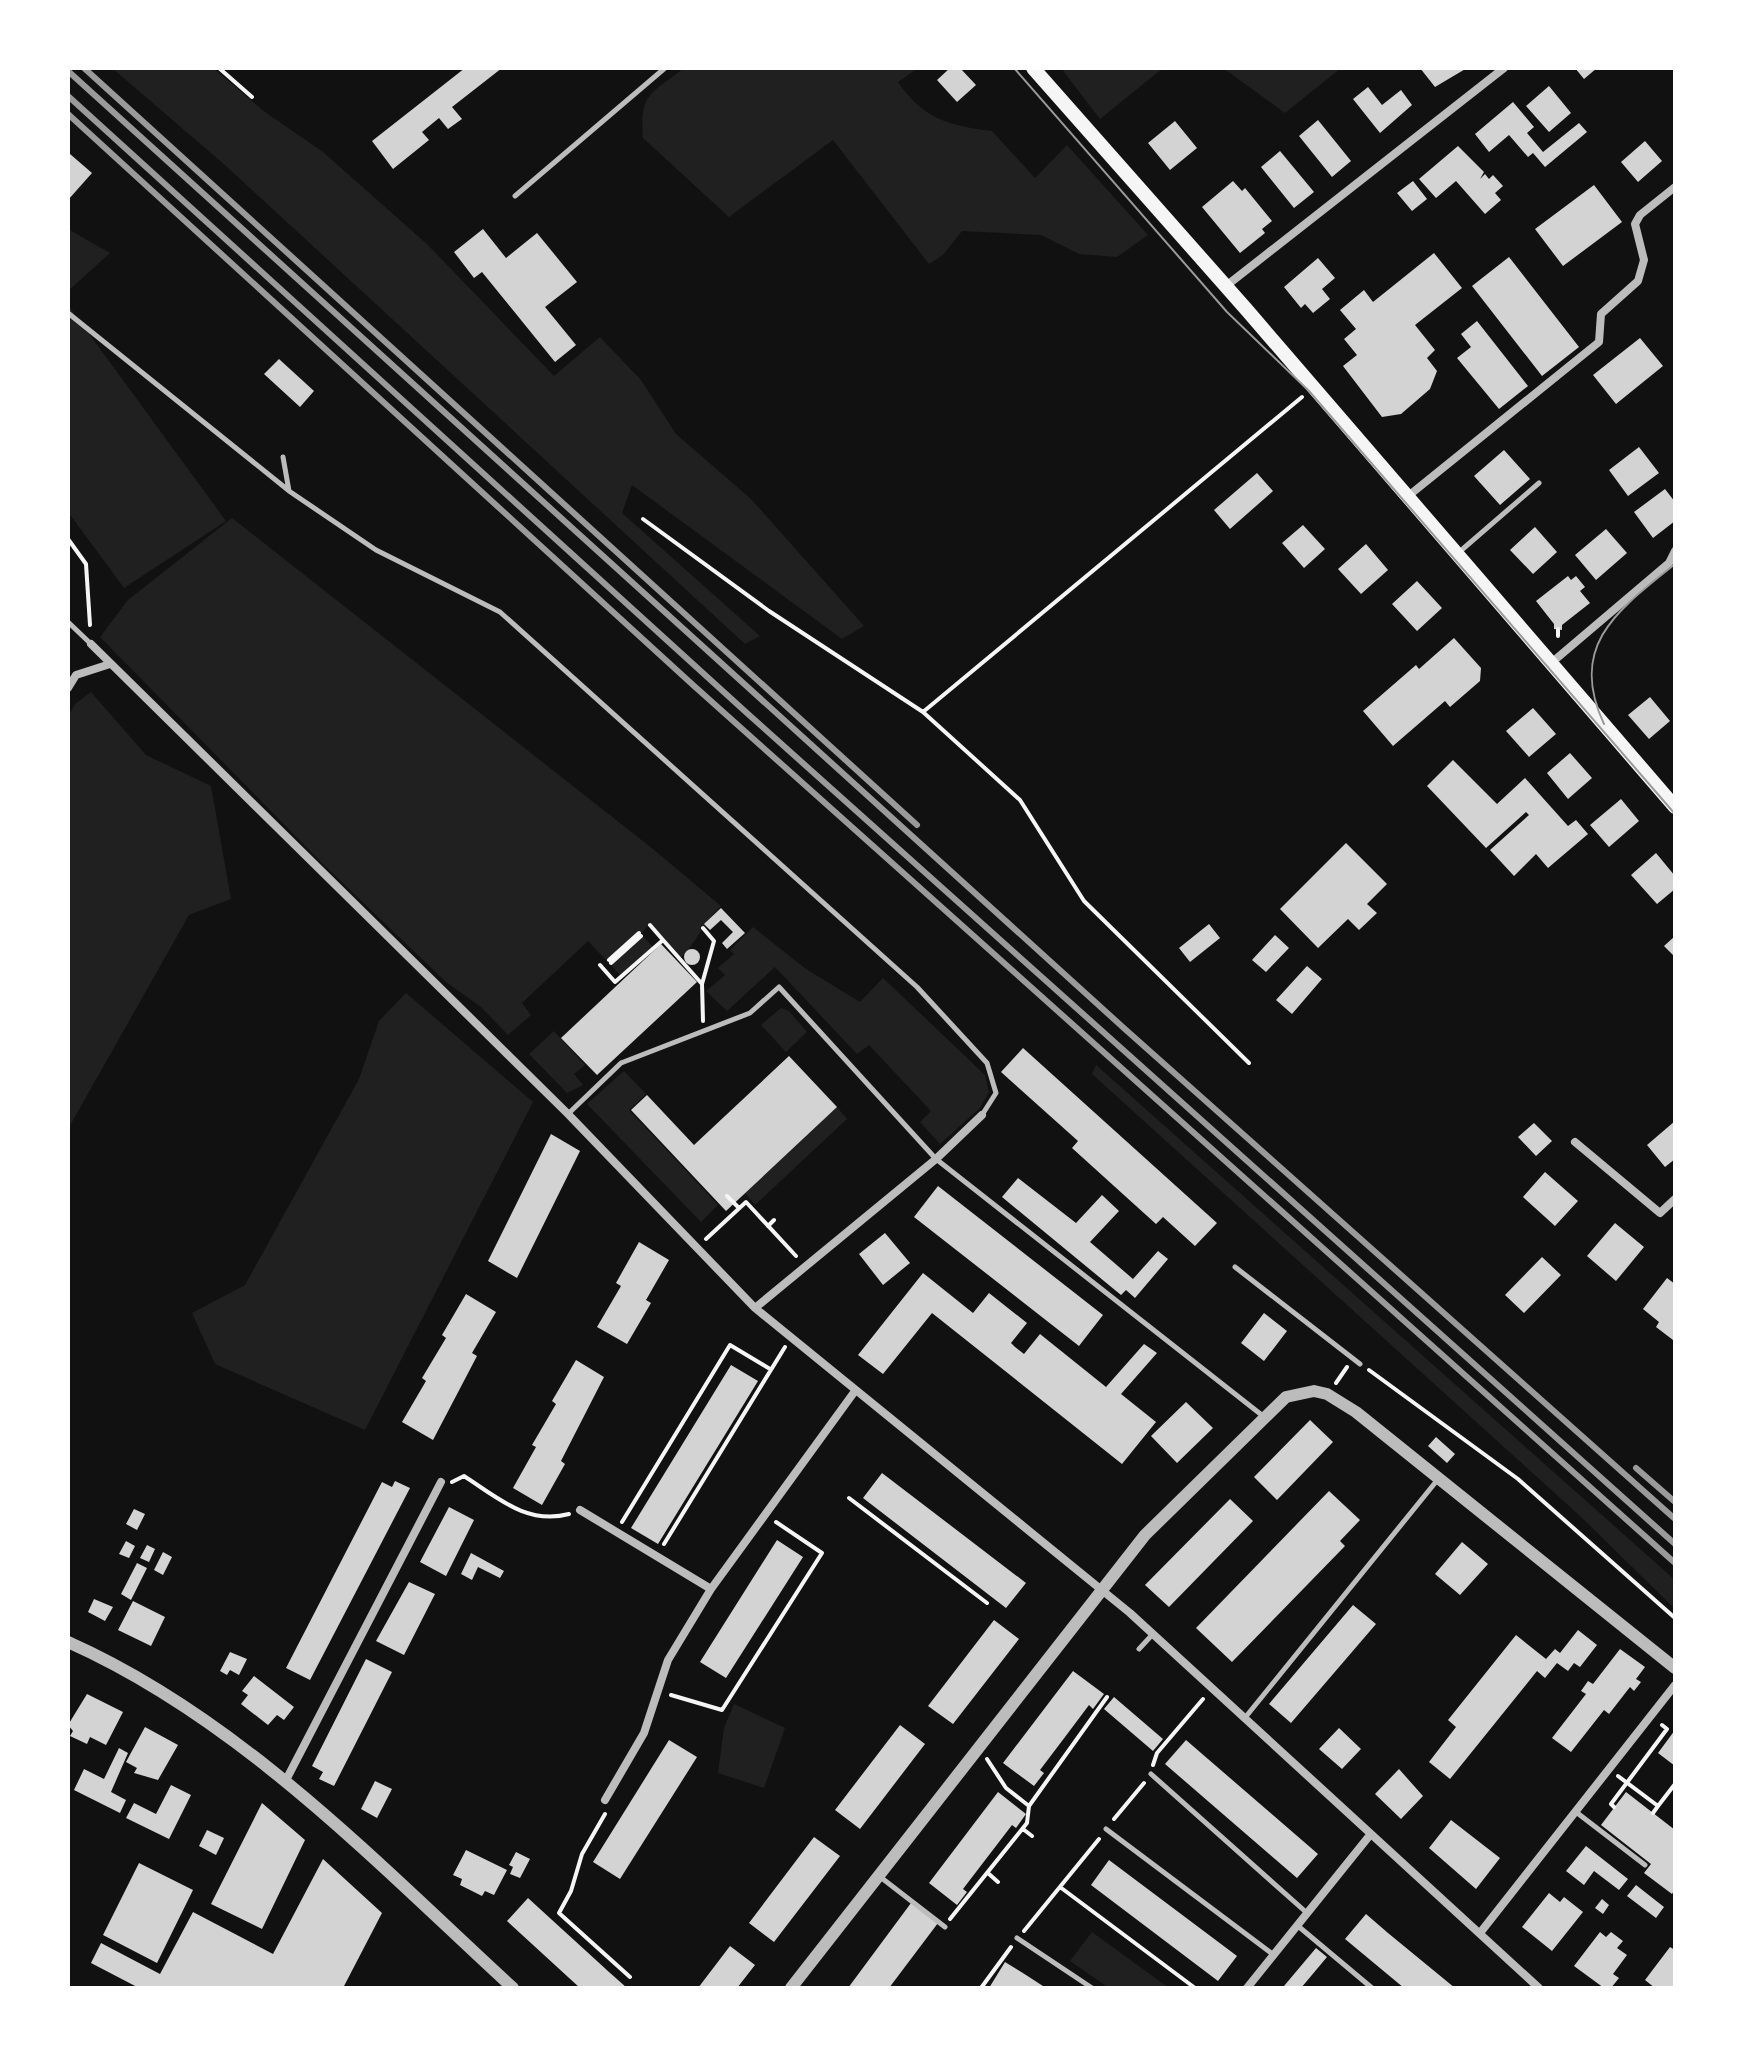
<svg xmlns="http://www.w3.org/2000/svg" width="1743" height="2056" font-family="'Open Sans',sans-serif">
<style>
.green{fill:#202020}
.building{fill:#d3d3d3}
.lines{fill:none;stroke-linecap:round;stroke-linejoin:round}
.path{stroke:#f5f5f5;stroke-width:4}
.service{stroke:#bcbcbc;stroke-width:5}
.minor{stroke:#bcbcbc;stroke-width:8}
.tertiary{stroke:#bcbcbc;stroke-width:12}
.secondary{stroke:#f5f5f5;stroke-width:14}
.tram{stroke:#9a9a9a;stroke-width:2}
.rail{stroke:#9a9a9a;stroke-width:6}
</style>
<rect width="100%" height="100%" fill="#111"/>
<path class="green" d="M112 68H213L265 112 323 152 428 245 554 376 600 337 641 380 676 434 751 499 864 626 842 639 632 485 622 513 760 636 745 644 226 166Z
M684 68H918L898 82C923 119 950 126 992 131L1035 178 1067 145 1148 235 1117 257 1079 254 1041 235 962 231 943 255 929 264 833 140 729 217 643 138C639 93 651 94 684 68Z
M1061 68H1163L1100 119Z
M1223 68H1341L1285 113Z
M68 229 110 253 68 291Z
M68 305 226 521 124 588 68 512Z
M232 518 653 849 721 906C701 925 699 940 680 958L648 926 641 934 653 947 623 978 588 941 522 1003 531 1015 508 1035 481 1007 446 982 325 866 100 637 128 600Z
M91 692 146 755 211 786 231 899 189 915 68 1129V717L75 704Z
M753 927 806 969 860 1002 883 978 985 1075 989 1092 980 1108 940 1144 920 1122 931 1111 869 1045 857 1054 775 967 727 1011 706 991 725 975 718 968 734 954 730 950Z
M406 993 533 1102 365 1430 215 1364 192 1313 245 1285 359 1079 379 1021Z
M781 1008 789 1011 807 1032 786 1052 761 1025Z
M554 1031 585 1065 574 1074 583 1085 567 1093 529 1054Z
M1096 1065 1675 1580V1609L1580 1516 1092 1074Z
M624 1071 646 1094 629 1110 718 1205 701 1222 587 1104Z
M837 1107 847 1119 755 1205 745 1193Z
M734 1704 785 1728 764 1788 718 1773 724 1728Z
M1092 1932 1169 1988H1109L1070 1961Z"/>
<path class="building" d="M465 68H502L452 107 462 119 448 129 439 118 422 132 429 140 393 169 372 141Z
M950 68H960L976 85 957 102 937 80Z
M1420 68H1467L1435 87Z
M1575 68H1597L1584 79Z
M1549 86 1571 113 1549 132 1526 106Z
M1368 87 1382 105 1401 90 1412 105 1380 133 1353 99Z
M1513 102 1534 127 1527 133 1543 152 1579 123 1587 132 1545 167 1533 153 1528 157 1509 135 1489 152 1475 134Z
M1318 120 1351 161 1332 177 1299 136Z
M1175 121 1197 148 1170 170 1148 143Z
M1645 141 1662 161 1638 182 1621 162Z
M1458 146 1484 172 1480 179 1485 174 1489 179 1493 175 1503 186 1495 193 1501 200 1485 214 1456 181 1436 198 1419 179Z
M1280 151 1314 192 1294 208 1261 167Z
M70 154 92 173 68 200V156Z
M1233 181 1242 191 1245 188 1272 221 1262 229 1265 233 1240 253 1202 207Z
M1413 181 1427 199 1412 211 1397 193Z
M1594 185 1622 222 1563 266 1535 229Z
M483 229 506 258 537 233 577 282 545 307 576 345 555 362 482 272 474 278 454 252Z
M1434 253 1462 288 1415 325 1435 350 1427 358 1437 371 1430 389 1401 414 1382 417 1343 366 1357 355 1344 339 1356 329 1340 310 1364 290 1373 302Z
M1509 257 1579 347 1542 376 1472 286Z
M1318 258 1335 278 1322 289 1330 299 1313 313 1305 304 1301 308 1284 287Z
M1477 321 1528 386 1499 409 1457 358 1471 347 1461 334Z
M1640 338 1663 366 1616 404 1593 375Z
M279 359 314 391 300 407 264 374Z
M1639 447 1659 473 1628 496 1609 470Z
M1504 450 1530 479 1500 505 1474 476Z
M1257 473 1273 491 1230 529 1214 510Z
M1665 489 1675 502V521L1653 538 1634 512Z
M1303 525 1325 549 1304 568 1282 543Z
M1535 527 1557 552 1533 574 1510 550Z
M1606 529 1627 553 1596 580 1575 555Z
M1366 544 1388 570 1361 594 1338 569Z
M1568 576 1571 580 1576 576 1585 587 1580 591 1590 603 1562 625V630L1554 629V624L1536 601Z
M1417 581 1442 608 1417 631 1392 604Z
M1454 638 1481 668 1480 681 1450 707 1445 701 1393 746 1363 711 1416 665 1419 669Z
M1650 697 1670 721 1649 739 1628 715Z
M1533 708 1556 734 1529 757 1506 731Z
M1570 753 1592 778 1568 799 1547 773Z
M1453 760 1497 804 1525 778 1568 826 1576 820 1588 834 1548 868 1536 854 1514 876 1490 850 1529 815 1526 812 1486 848 1427 786Z
M1621 799 1639 821 1609 847 1590 825Z
M1346 843 1387 884 1367 904 1377 913 1359 930 1348 919 1318 948 1280 909Z
M1656 853 1675 876V889L1657 904 1631 875Z
M721 908 745 933 727 949 722 943 733 932 721 920 710 930 704 924Z
M1209 924 1220 938 1190 962 1179 948Z
M1275 935 1289 948 1266 972 1252 960Z
M1675 936V957L1664 946Z
M661 944 697 982 597 1075 561 1038Z
M684 957a8 8 0 1 1 16 0a8 8 0 1 1-16 0Z
M1307 966 1322 979 1292 1014 1276 1000Z
M1023 1048 1217 1223 1195 1246 1163 1217 1156 1224 1072 1148 1078 1141 1001 1072Z
M789 1056 837 1107 726 1211 631 1110 647 1095 694 1145Z
M1675 1121V1159L1665 1167 1647 1145Z
M1534 1123 1552 1141 1536 1156 1518 1137Z
M551 1134 580 1151 517 1278 488 1261Z
M1545 1172 1578 1201 1555 1226 1523 1197Z
M1018 1178 1076 1223 1102 1195 1119 1211 1090 1242 1133 1279 1158 1251 1168 1259 1135 1298 1126 1290 1121 1295 1002 1197Z
M938 1186 1103 1315 1079 1346 914 1217Z
M1615 1223 1644 1247 1616 1281 1587 1256Z
M885 1233 910 1263 883 1285 859 1254Z
M639 1242 669 1260 646 1300 651 1303 627 1344 597 1327 621 1286 616 1283Z
M1542 1257 1561 1275 1524 1313 1505 1295Z
M923 1273 973 1313 989 1293 1027 1323 1011 1343 1015 1347 1024 1354 1040 1334 1106 1387 1144 1344 1157 1353 1121 1394 1156 1422 1122 1464 932 1313 883 1374 858 1355Z
M1667 1278 1675 1284 1673 1340 1656 1327 1659 1322 1643 1309Z
M466 1294 496 1312 472 1353 477 1356 433 1440 402 1422 426 1381 422 1378 446 1338 442 1335Z
M1264 1313 1287 1331 1264 1361 1241 1343Z
M576 1360 604 1377 561 1461 565 1464 542 1505 513 1488 536 1447 532 1445 556 1404 552 1401Z
M731 1365 758 1381 658 1544 631 1528Z
M1186 1402 1213 1428 1177 1463 1151 1436Z
M1310 1420 1333 1442 1277 1500 1254 1477Z
M1436 1437 1455 1454 1447 1463 1428 1446Z
M882 1473 1026 1583 1006 1608 863 1498Z
M395 1481 410 1488 310 1680 286 1668 382 1482 392 1487Z
M1329 1491 1360 1520 1340 1541 1345 1546 1232 1662 1196 1628Z
M1230 1499 1253 1521 1169 1607 1145 1585Z
M449 1507 474 1520 446 1576 420 1562Z
M134 1509 145 1514 137 1530 126 1524Z
M777 1540 803 1557 726 1678 700 1662Z
M126 1541 135 1546 129 1558 119 1554Z
M1462 1542 1488 1564 1460 1595 1435 1574Z
M147 1545 155 1549 149 1562 140 1558Z
M163 1552 172 1557 163 1575 154 1570Z
M471 1553 504 1571 500 1578 478 1567 472 1580 461 1574Z
M137 1563 147 1568 131 1600 121 1594Z
M409 1582 435 1594 404 1655 376 1641Z
M94 1599 113 1607 105 1621 88 1612Z
M133 1601 165 1617 151 1646 118 1630Z
M1353 1605 1376 1624 1291 1723 1269 1704Z
M994 1620 1019 1639 953 1724 928 1706Z
M1578 1630 1597 1645 1580 1667 1574 1663 1568 1671 1557 1663 1545 1678 1537 1671 1450 1779 1429 1762 1456 1727 1448 1720 1516 1635 1546 1659 1555 1649 1560 1653Z
M1620 1649 1645 1667 1636 1679 1641 1682 1634 1691 1630 1687 1609 1714 1604 1710 1571 1752 1552 1738 1586 1694 1581 1691 1588 1681 1593 1684Z
M230 1652 247 1659 239 1675 230 1670 227 1675 220 1671Z
M366 1659 392 1672 334 1786 319 1779 323 1772 312 1766Z
M1073 1671 1104 1694 1093 1709 1089 1705 1065 1737 1040 1770 1044 1773 1034 1786 1003 1763Z
M254 1676 294 1707 284 1720 277 1715 268 1725 241 1704 248 1695 242 1691Z
M87 1694 123 1712 106 1745 90 1737 87 1744 70 1736 73 1731 68 1725Z
M1114 1697 1163 1739 1153 1751 1104 1709Z
M900 1725 925 1744 860 1829 835 1810Z
M145 1727 178 1745 158 1780 134 1773 137 1768 126 1762Z
M1339 1728 1361 1749 1342 1769 1319 1749Z
M1675 1730V1766L1658 1753Z
M669 1740 697 1757 620 1879 593 1862Z
M1186 1740 1318 1854 1297 1878 1165 1764Z
M119 1748 128 1753 111 1792 126 1800 120 1813 74 1790 84 1769 104 1779Z
M1399 1769 1423 1796 1401 1819 1375 1794Z
M375 1781 392 1789 377 1818 361 1809Z
M171 1785 191 1795 169 1839 126 1818 134 1803 156 1814Z
M998 1792 1026 1814 1016 1828 1012 1825 963 1889 967 1892 957 1905 929 1883Z
M1626 1792 1675 1830V1889L1672 1894 1644 1873 1651 1864 1601 1825Z
M262 1803 305 1840 262 1929 211 1904Z
M1451 1820 1500 1858 1476 1889 1429 1848Z
M207 1830 224 1838 216 1855 199 1846Z
M814 1837 840 1856 774 1942 749 1923Z
M1586 1846 1628 1879 1619 1890 1594 1871 1584 1885 1566 1871Z
M466 1850 507 1870 494 1895 485 1891 482 1896 460 1885 462 1879 453 1875Z
M516 1852 530 1859 520 1878 510 1874 513 1867 509 1865Z
M323 1859 382 1913 343 1988H139L91 1963 101 1943 160 1974 193 1912 273 1954Z
M1109 1860 1237 1956 1218 1981 1091 1885Z
M139 1863 193 1890 157 1963 103 1935Z
M1636 1885 1664 1907 1656 1918 1627 1896Z
M1549 1893 1560 1902 1564 1897 1583 1912 1552 1951 1522 1927Z
M528 1898 609 1972 627 1988H580L507 1921Z
M1602 1899 1609 1905 1603 1914 1595 1908Z
M911 1903 938 1923 889 1988H848Z
M1366 1914 1388 1933 1455 1988H1404L1345 1939Z
M1600 1932 1606 1937 1611 1932 1623 1941 1617 1948 1627 1955 1613 1974 1619 1978 1611 1988H1604L1574 1966Z
M730 1946 755 1965 737 1988H698Z
M1670 1947 1675 1950V1988H1655L1645 1980Z
M1316 1948 1327 1957 1301 1988H1286L1284 1986Z
M1005 1962 1026 1975 1046 1988H989Z"/>
<g class="lines">
<path class="path" d="M219 68 252 97
M643 519 769 611 923 712 1020 800 1084 901 1249 1063
M68 539 86 564 90 625
M1558 636V629
M923 712 1302 397
M650 925 663 940
M609 960 639 933
M611 963 641 936
M600 965 615 982 663 940 702 984 703 1021
M702 984 714 941 703 928
M727 1196 739 1208
M768 1226 774 1220
M706 1239 746 1202 796 1256
M1369 1370 1518 1479 1675 1618
M1336 1383 1347 1367
M452 1482 464 1476C498 1498 527 1525 569 1514
M849 1498 987 1603
M622 1522 730 1345 770 1369
M664 1544 785 1347
M671 1695 722 1710 822 1553 776 1522
M987 1759 1006 1788 1029 1806 1107 1697
M1153 1765 1157 1753 1203 1699
M1618 1776 1658 1806 1675 1784
M1614 1807 1611 1804 1667 1729 1662 1725
M1653 1813 1658 1806
M605 1814 582 1854 571 1891 559 1913 630 1977
M1114 1819 1144 1783
M1023 1829 1032 1836
M989 1874 998 1882
M1060 1887 1195 1988
M950 1919 1027 1823 1029 1806
M1024 1931 1099 1839
M981 1988 1011 1947"/>
<path class="service" d="M515 196 665 68
M68 313 288 490
M283 457 289 491 376 550 500 612 917 987 987 1063 996 1093 982 1115
M1457 554 1539 483
M68 622 91 644
M568 1114 621 1063 750 1013 779 987 936 1159 1263 1416
M1235 1267 1360 1364
M1139 1649 1152 1635
M1244 1719 1439 1478
M1151 1774 1307 1913
M1576 1812 1645 1865
M1106 1829 1274 1955
M879 1876 945 1927
M1298 1926 1372 1988
M1017 1938 1092 1988"/>
<path class="minor" d="M1226 286 1504 68
M1407 497 1599 342 1601 314 1638 281 1644 260 1635 224 1640 215 1675 187
M91 644 568 1114 755 1308 1130 1613 1539 1988
M1550 664 1669 563 1675 551
M68 688 76 675 110 664
M1575 1142 1660 1213 1675 1199
M755 1308 936 1159 982 1115
M580 1510 711 1589
M285 1782 441 1482
M605 1800 644 1733 668 1660 711 1589 855 1391
M1480 1933 1675 1685
M1247 1988 1370 1835"/>
<path class="tertiary" d="M68 1642C239 1718 376 1862 513 1988
M791 1988 1145 1535 1286 1397 1314 1391 1327 1394 1356 1412 1675 1668"/>
<path class="secondary" d="M1033 68 1246 309 1675 807"/>
<path class="tram" d="M1014 68 1227 312 1309 391 1675 814
M1604 724C1567 645 1619 609 1675 564"/>
<path class="rail" d="M84 68 917 825
M68 71 1126 1030 1675 1519
M68 96 748 714 1675 1544
M68 114 693 685 1675 1563
M1636 1468 1675 1502"/>
</g>
<rect width="1743" height="2056" fill="none" stroke="#ffffff" stroke-width="140"/>
</svg>
